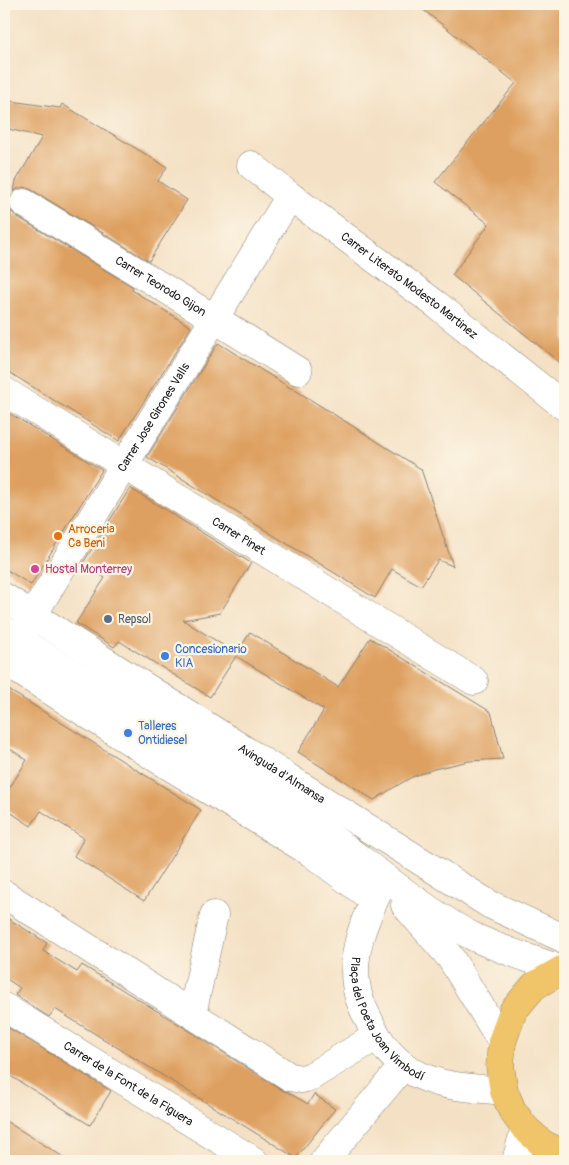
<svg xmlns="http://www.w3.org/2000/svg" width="569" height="1165" font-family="Pangolin,sans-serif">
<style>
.building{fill:#dea061}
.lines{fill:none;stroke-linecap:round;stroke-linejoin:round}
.minor-casing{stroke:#887e70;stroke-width:29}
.major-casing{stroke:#887e70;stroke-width:29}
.minor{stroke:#fff;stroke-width:28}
.major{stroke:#f0c469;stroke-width:28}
.food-dot{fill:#e8710a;stroke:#fcf5e5;stroke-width:2}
.hotel-dot{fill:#d1479c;stroke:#fcf5e5;stroke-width:2}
.service-dot{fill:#5c6f8a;stroke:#fcf5e5;stroke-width:2}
.shop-dot{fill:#3f7fe0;stroke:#fcf5e5;stroke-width:2}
.labels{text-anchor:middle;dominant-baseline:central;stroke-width:4.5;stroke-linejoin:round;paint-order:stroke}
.street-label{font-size:12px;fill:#1c1c1c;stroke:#fcf5e5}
.food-label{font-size:12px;fill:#c56008;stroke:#fcf5e5;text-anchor:start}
.hotel-label{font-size:12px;fill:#b23c85;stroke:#fcf5e5;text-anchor:start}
.service-label{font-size:12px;fill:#4e5e75;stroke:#fcf5e5;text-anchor:start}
.shop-label{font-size:12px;fill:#366cbe;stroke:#fcf5e5;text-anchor:start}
</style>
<rect width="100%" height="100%" fill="#fcf5e5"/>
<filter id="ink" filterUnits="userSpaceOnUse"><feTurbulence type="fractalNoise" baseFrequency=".02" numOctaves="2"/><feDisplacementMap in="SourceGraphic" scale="10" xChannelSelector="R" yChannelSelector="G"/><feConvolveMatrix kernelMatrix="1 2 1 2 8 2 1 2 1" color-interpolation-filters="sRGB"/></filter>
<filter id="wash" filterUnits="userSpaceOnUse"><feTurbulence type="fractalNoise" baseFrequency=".0096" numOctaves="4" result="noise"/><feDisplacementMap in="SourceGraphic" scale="20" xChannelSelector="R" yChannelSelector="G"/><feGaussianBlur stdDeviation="1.12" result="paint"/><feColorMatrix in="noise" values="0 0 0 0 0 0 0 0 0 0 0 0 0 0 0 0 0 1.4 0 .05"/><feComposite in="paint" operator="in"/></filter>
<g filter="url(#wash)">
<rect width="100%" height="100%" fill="#f4e1c5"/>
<g id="blocks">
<path class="building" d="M416 4H565V367L452 275 489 224 435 182 516 83Z
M4 100 60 108 62 104 167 167 158 181 187 200 149 261 32 190 24 187 17 189 14 192 16 181 42 137 4 128Z
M11 211 16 216 133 287 132 290 191 327 119 441 4 369V257Z
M218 343 292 389V388L421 469 453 566 438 560 421 586 392 569 375 598 147 457Z
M4 410 102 470 31 585 4 568Z
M130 488 251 563 220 613 183 620 237 654 250 632 338 687 370 638 491 712 503 759 469 761 434 769 412 777 398 785 374 800 298 752 324 710 236 656 210 697 119 641 114 647 76 623 105 578 83 563Z
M4 687 201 810 144 901 74 856 84 838 41 811 31 826 4 808V797L27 760 4 745Z
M4 916 47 943 43 951 77 972 82 965 188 1030 282 1090 289 1093 308 1104 314 1094 335 1109 296 1158 55 1009 49 1017 15 995 20 988 4 977Z
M4 1025 111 1091 90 1125 4 1072Z
M4 1120 70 1161H4Z"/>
</g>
</g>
<g filter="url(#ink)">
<use href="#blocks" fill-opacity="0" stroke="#887e70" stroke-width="1"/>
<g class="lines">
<defs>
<g id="minor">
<path id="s1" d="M251 165 290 196 437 305 565 407"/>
<path id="s2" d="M24 203 215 319 298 371"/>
<path id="s3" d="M4 391 474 681"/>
<path id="s4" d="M4 597 339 810 489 904 565 939"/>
<path d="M4 630 311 823C347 848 381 876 417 901 434 913 452 926 472 936 500 950 532 959 562 970"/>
<path id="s5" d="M4 661 33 615 124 465 290 196"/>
<path d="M4 661 156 758 310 852 374 900"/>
<path id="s6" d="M382 884C365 918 348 956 358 994 361 1006 368 1018 373 1029 384 1049 401 1067 421 1076 446 1088 477 1088 504 1091"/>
<path d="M4 894 290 1077 301 1079 310 1077 377 1036"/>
<path d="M405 905 450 957 502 1042"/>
<path id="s7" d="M4 1007 254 1161"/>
<path d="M192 1014 214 915"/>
<path d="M324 1161 403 1066"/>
<path d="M516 1161 525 1128"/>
</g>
<path id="major" d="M565 969 562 970 534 986 513 1011 502 1042 500 1066 504 1091 512 1110 525 1128 543 1144 565 1155"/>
</defs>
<use href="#minor" class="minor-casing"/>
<use href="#major" class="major-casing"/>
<use href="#minor" class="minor"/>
<use href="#major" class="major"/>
</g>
</g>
<circle class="food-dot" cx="58" cy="536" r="5"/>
<circle class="hotel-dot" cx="35" cy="569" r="5"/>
<circle class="service-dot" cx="108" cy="619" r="5"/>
<g class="shop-dot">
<circle cx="165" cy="656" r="5"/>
<circle cx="128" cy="733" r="5"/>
</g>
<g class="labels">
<g class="street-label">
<text stroke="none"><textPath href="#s1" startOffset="199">Carrer Literato Modesto Martinez</textPath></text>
<text stroke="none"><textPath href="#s2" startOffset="160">Carrer Teorodo Gijon</textPath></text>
<text stroke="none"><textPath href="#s5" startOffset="286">Carrer Jose Girones Valls</textPath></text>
<text stroke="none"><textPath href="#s3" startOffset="276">Carrer Pinet</textPath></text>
<text stroke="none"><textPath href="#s4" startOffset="329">Avinguda d'Almansa</textPath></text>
<text stroke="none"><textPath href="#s6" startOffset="151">Plaça del Poeta Joan Vimbodí</textPath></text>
<text stroke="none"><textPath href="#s7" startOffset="146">Carrer de la Font de la Figuera</textPath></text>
</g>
<g class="food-label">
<text x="68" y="529">Arroceria<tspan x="68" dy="14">Ca Beni</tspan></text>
</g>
<g class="hotel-label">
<text x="45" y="569">Hostal Monterrey</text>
</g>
<g class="service-label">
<text x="118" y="619">Repsol</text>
</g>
<g class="shop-label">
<text x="175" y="649">Concesionario<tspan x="175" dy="14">KIA</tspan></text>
<text x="138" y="726">Talleres<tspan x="138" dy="14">Ontidiesel</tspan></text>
</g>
</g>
<rect width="569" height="1165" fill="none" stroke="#fcf5e5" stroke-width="20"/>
</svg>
